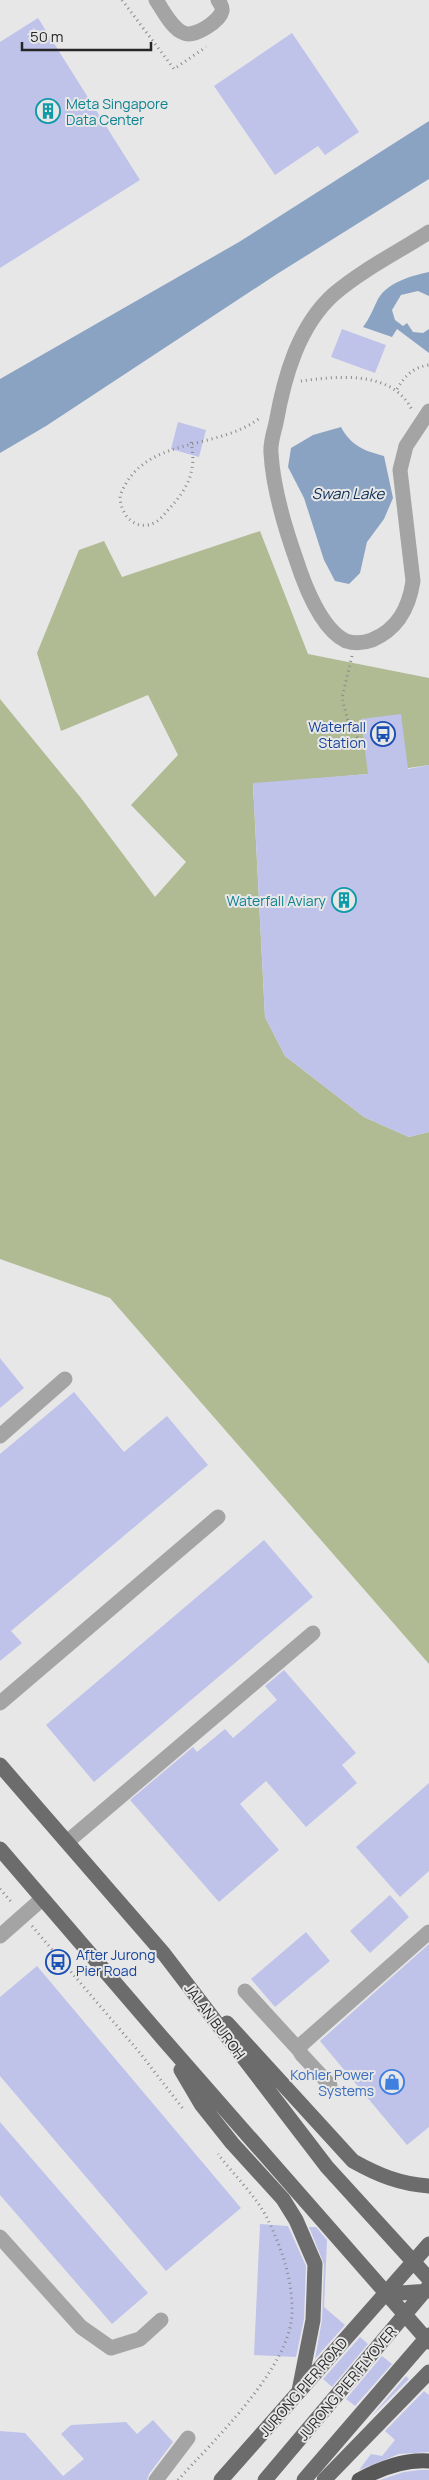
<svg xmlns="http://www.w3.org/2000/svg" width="429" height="2480" font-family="Manrope,sans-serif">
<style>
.forest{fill:#b0bb94}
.water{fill:#8ba3c3}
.building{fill:#bfc3ea}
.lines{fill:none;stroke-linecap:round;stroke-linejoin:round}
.path{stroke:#8a8a8b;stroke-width:3;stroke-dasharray:1 4;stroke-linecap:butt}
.minor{stroke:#a4a4a4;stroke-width:15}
.major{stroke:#6d6c6c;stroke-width:15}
.highway{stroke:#595858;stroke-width:15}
.labels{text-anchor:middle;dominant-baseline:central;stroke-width:4;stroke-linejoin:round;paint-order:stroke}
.culture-label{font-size:14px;fill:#0d838f;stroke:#e7e7e8;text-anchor:start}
.transit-label{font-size:14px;fill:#164399;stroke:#e7e7e8;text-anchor:end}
.street-label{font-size:14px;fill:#262626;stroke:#e7e7e8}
.shop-label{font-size:14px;fill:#366cbe;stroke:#e7e7e8;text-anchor:end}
.water-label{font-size:15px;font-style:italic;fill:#0b2d56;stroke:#e7e7e8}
</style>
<rect width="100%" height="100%" fill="#e7e7e8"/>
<path class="forest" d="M260 531 308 654 429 678V765L368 774 253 784 265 1017 285 1056 364 1117 409 1137 429 1132V1664L110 1298 0 1259V699L81 798 155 897 186 862 131 805 178 755 148 695 61 731 37 653 79 550 104 541 122 577Z"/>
<path class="water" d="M429 121V179L277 274 46 426 0 453V379L239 242Z
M429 272V296L418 291 401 295 392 310 395 320 403 326 407 323 413 332 423 333 429 329V353L397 329 392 337 363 327C370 318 373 309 378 299 388 282 411 276 429 272Z
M341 427C351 446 365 451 384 456L393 498 384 519 367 542 360 573 349 584 335 581 324 560 304 498 288 467 291 448 313 435Z"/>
<path class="building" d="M38 18 140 180 0 268V42Z
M292 33 359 132 325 155 318 146 275 175 214 86Z
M342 329 386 345 375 373 331 357Z
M178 422 206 430 199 457 171 449Z
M401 714 408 769 429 765V1132L409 1137 364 1117 285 1056 265 1017 253 783 368 774 361 719Z
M0 1358 24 1388 0 1408Z
M74 1392 124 1452 167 1416 208 1465 11 1631 22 1643 0 1661V1454Z
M264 1540 313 1597 94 1782 46 1725Z
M284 1670 356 1753 342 1765 357 1783 306 1827 266 1781 240 1804 279 1850 219 1902 130 1800 193 1747 197 1752 225 1729 233 1738 277 1700 265 1686Z
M429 1783V1871L400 1897 356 1847Z
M390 1895 409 1917 370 1953 350 1931Z
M306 1932 330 1961 275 2007 251 1979Z
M429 1944V2127L407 2145 320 2041Z
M37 1966 241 2208 166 2271 0 2076V1997Z
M0 2122 148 2293 112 2324 0 2195Z
M260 2224 288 2226 306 2266 304 2319 296 2357 254 2355Z
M309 2227H316L327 2240 324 2307 345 2325 315 2359 322 2320 324 2264Z
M360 2337 368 2344 332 2387 323 2379Z
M382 2356 392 2364 355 2406 346 2399Z
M406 2376 409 2379 370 2418Z
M424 2391 429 2395V2452L399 2454 359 2470 371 2454 382 2456 395 2440 385 2431Z
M153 2420 173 2442 149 2474 147 2480H0V2431L25 2433 63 2476 84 2459 61 2434 71 2425 126 2422 137 2434Z
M420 2470H429V2480H380L404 2472Z"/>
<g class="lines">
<path class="path" d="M122 0 174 69 206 47
M301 381C339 376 392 370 412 410
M397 389C405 376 413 367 429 365
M191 442C197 471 188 488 169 509 165 513 161 519 156 522 136 533 120 515 120 496 143 434 218 452 261 417
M352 656 342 698 349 725 365 749
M0 1889 13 1904
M32 1926 140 2053 184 2110
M178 2480C213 2441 291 2367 292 2313 293 2280 281 2246 267 2218 256 2196 233 2174 218 2154"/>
<path class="minor" d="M156 0C163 10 172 29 184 33 194 38 220 21 222 11 223 7 220 3 218 0
M429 232C398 252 362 270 334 294 298 326 284 378 276 423 274 432 270 443 271 453 273 489 284 525 296 559 304 584 321 629 346 641 355 644 364 643 372 640 398 629 409 608 413 581L400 470 406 446 429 411
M0 1436 65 1379
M0 1703 218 1517
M67 1842 313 1633
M0 1936 42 1899
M245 1991 299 2050
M330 2085 302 2055 299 2050 302 2044 429 1932
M0 2237 81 2327 111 2348 140 2339 161 2320
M156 2480 188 2438"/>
<path class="major" d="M0 1765 164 1954 327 2167 429 2279
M0 1849 165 2041 429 2342
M227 2023 353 2161C378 2175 400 2184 429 2186
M181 2070 201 2104 232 2143 283 2199 296 2220 315 2264 313 2320 299 2391
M387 2294 429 2291
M221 2480 429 2244
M265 2480 429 2286
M304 2480 429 2335
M324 2480 429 2372"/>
<path class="highway" d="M359 2480C381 2468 404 2459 429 2461"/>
</g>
<defs>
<symbol id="building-ring" viewBox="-11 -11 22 22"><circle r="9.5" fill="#e7e7e8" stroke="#0f9aa8" stroke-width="1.5"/><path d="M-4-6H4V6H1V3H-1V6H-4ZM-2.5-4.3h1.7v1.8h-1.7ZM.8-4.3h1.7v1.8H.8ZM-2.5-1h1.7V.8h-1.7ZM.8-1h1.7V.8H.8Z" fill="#0f9aa8"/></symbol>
<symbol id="bus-ring" viewBox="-11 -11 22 22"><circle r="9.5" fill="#e7e7e8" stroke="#1a4fb4" stroke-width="1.5"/><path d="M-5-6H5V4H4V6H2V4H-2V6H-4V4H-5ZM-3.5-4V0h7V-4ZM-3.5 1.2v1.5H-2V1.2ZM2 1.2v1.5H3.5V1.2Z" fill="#1a4fb4"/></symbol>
<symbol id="shop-ring" viewBox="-11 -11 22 22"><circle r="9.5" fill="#e7e7e8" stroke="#3f7fe0" stroke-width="1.5"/><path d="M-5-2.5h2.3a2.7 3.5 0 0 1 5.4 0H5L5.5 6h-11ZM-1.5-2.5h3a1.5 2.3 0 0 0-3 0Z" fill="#3f7fe0"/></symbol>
</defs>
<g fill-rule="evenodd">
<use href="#building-ring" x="34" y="97" width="28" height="28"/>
<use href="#bus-ring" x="369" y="720" width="28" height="28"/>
<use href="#building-ring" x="330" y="886" width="28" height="28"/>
<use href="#bus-ring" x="44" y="1948" width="28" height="28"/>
<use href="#shop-ring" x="378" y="2068" width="28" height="28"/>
</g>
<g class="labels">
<g class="culture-label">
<text x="66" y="103">Meta Singapore<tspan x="66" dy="16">Data Center</tspan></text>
<text x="326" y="900" text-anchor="end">Waterfall Aviary</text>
</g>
<g class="transit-label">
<text x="366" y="726">Waterfall<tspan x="366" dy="16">Station</tspan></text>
<text x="76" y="1954" text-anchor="start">After Jurong<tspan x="76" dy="16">Pier Road</tspan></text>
</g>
<g class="street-label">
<text transform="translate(215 2021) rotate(53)">JALAN BUROH</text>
<text transform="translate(347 2383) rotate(-50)">JURONG PIER FLYOVER</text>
<text transform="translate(303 2387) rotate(-49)">JURONG PIER ROAD</text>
</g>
<g class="shop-label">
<text x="374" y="2074">Kohler Power<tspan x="374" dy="16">Systems</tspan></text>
</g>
<g class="water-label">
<text x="348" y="493">Swan Lake</text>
</g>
</g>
<path d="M22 42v8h129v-8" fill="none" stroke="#262626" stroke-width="2.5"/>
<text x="30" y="42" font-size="15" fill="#262626" stroke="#e7e7e8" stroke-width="4" paint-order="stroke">50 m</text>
</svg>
